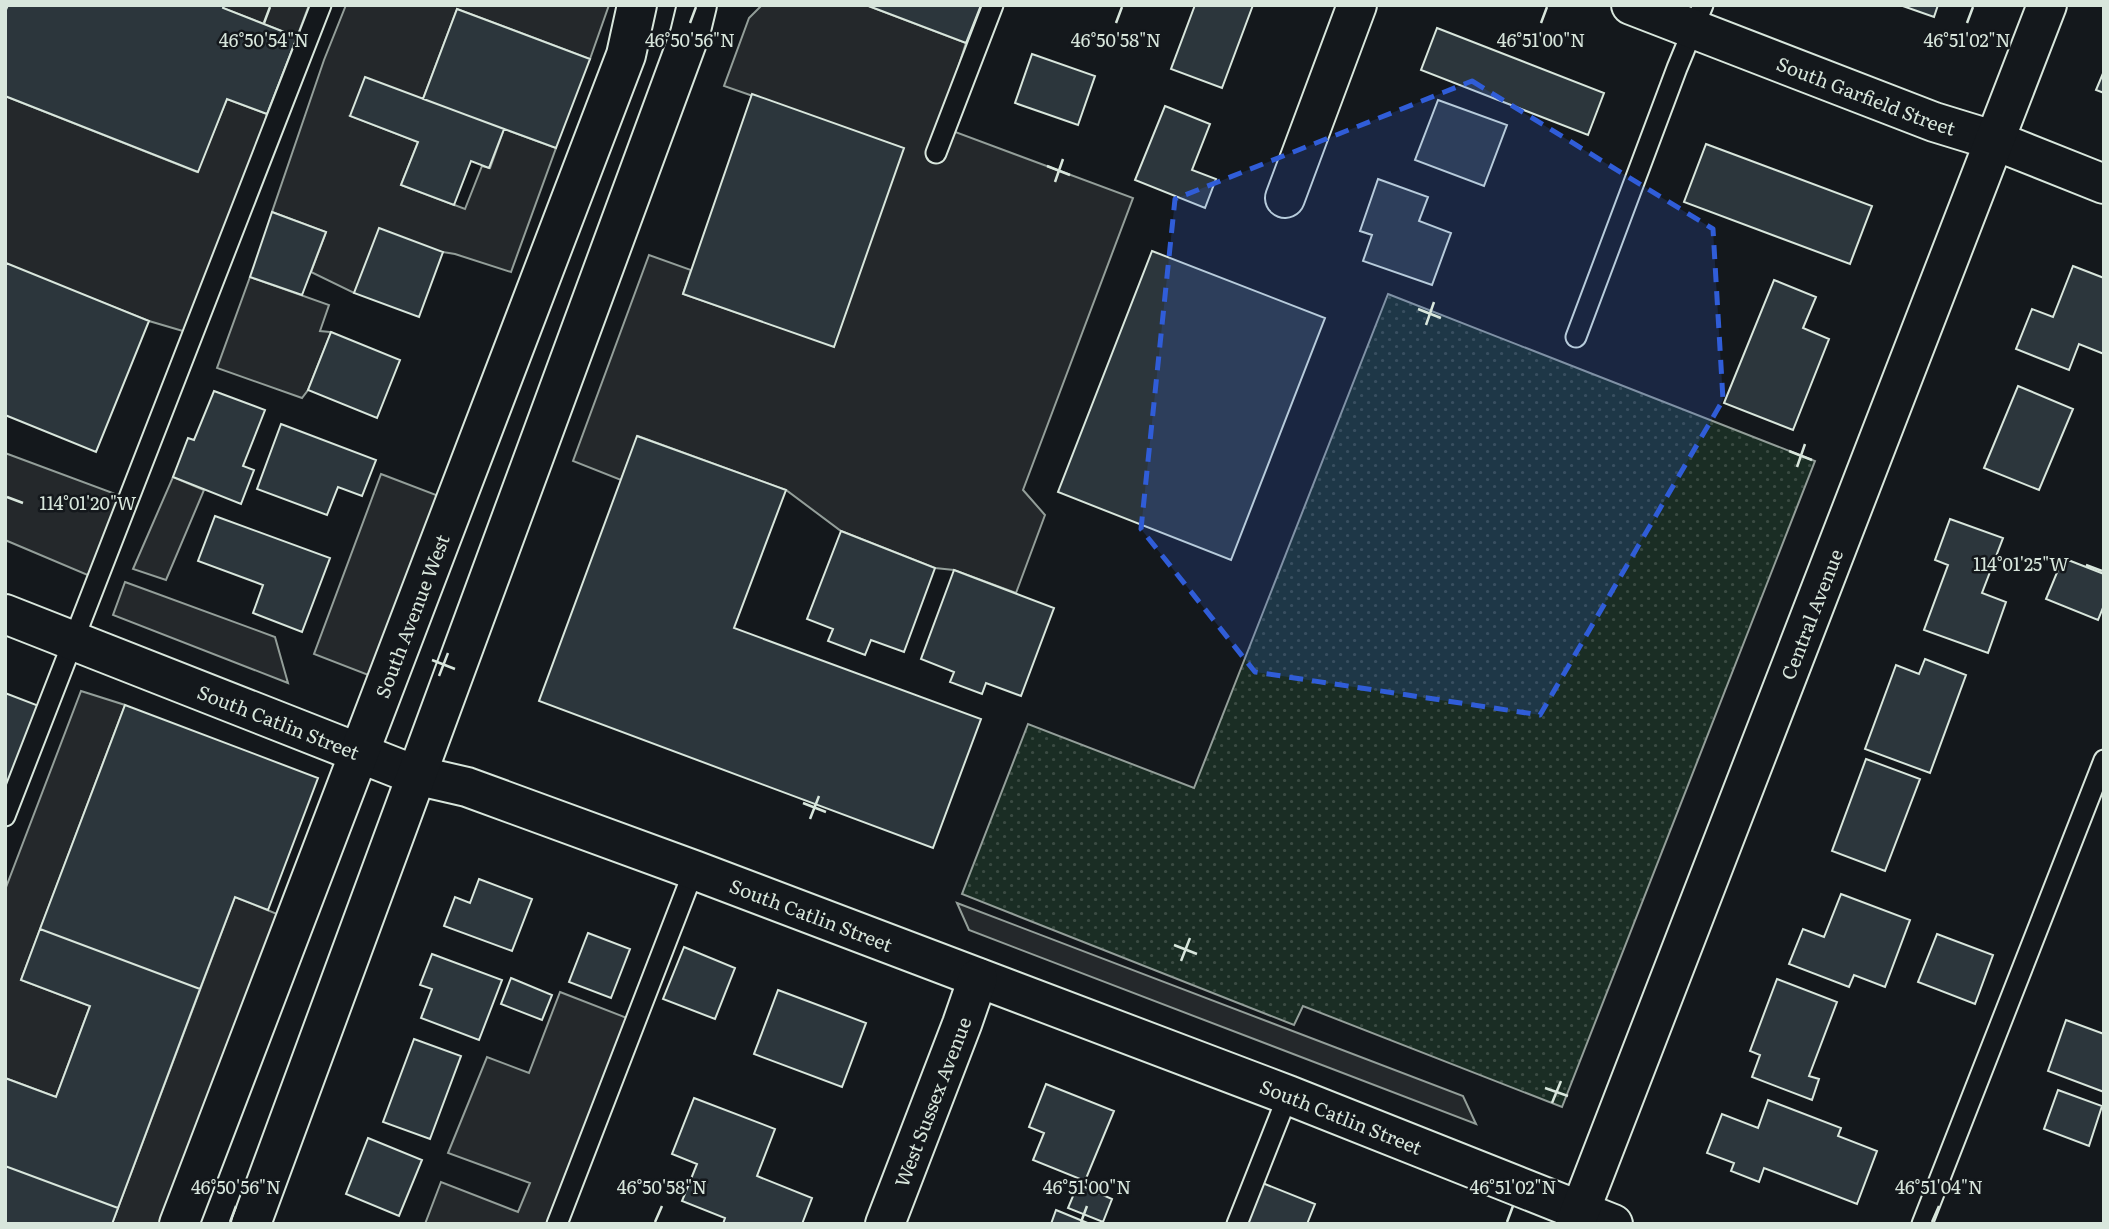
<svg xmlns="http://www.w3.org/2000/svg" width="2109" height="1229" font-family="Literata,serif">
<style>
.grass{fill:url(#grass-dots);stroke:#939e99;stroke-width:2}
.parking{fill:#24282b;stroke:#939e99;stroke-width:2}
.building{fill:#2c363c;stroke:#d8e6dc;stroke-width:2}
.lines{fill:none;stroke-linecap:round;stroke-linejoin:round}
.lane-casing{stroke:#d8e6dc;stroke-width:23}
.street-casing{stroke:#d8e6dc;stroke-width:42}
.secondary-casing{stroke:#d8e6dc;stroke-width:42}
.lane{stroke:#14181c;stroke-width:19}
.street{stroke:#14181c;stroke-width:38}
.secondary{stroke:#14181c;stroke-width:38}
.marked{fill:#305dd8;fill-opacity:0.2;stroke:#305dd8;stroke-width:5;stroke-dasharray:14 9;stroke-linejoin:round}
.ticks{fill:none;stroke:#d8e6dc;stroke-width:2.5}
.labels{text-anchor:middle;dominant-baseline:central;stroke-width:5;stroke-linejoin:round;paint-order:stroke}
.street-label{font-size:19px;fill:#d8e6dc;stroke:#14181c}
.ticks-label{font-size:18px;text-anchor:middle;fill:#d8e6dc;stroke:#14181c;stroke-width:5;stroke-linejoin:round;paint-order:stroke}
</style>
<defs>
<pattern id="grass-dots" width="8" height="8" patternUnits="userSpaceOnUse" patternTransform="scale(1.75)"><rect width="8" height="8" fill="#1a2d24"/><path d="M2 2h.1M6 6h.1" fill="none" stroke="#3b4b43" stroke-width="1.8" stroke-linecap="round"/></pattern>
</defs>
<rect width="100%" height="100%" fill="#14181c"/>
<path class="grass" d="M1388 294 1815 461 1562 1107 1303 1006 1294 1025 962 894 1028 724 1194 788Z"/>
<path class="parking" d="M224 5H309L297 37 223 8Z
M346 5H609L590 59 457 9 423 99 351 116 418 142 401 185 465 209 482 166 490 168 504 129 556 148 511 272 455 254 443 252 354 293 311 272 326 232 272 212 324 60Z
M762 5H866L966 43 939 126 1133 198 1023 490 1045 515 1016 593 954 570 935 568 841 531 786 490 638 436 621 480 573 461 649 255 691 270 683 294 834 346 900 147 724 86 749 18Z
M5 96 197 172 227 99 267 114 241 208 193 334 149 321 5 264Z
M250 277 329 305 320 331 331 332 308 390 302 398 217 368Z
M5 453 129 499 97 579 5 540Z
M381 474 444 498 376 678 314 654Z
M173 477 204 490 166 580 133 569Z
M125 582 275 637 288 683 113 615Z
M81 691 125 705 21 980 90 1006 56 1097 5 1078V890Z
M235 897 282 916 164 1224H112Z
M957 903 1463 1096 1476 1124 969 930Z
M560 992 627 1018 547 1224H425L441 1182 518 1212 530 1183 448 1153 487 1057 529 1073Z"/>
<path class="building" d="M8 5H224L223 8 297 37 267 114 227 99 198 172 5 96V12Z
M866 5H981L966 43Z
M1195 5H1253L1222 88 1171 69Z
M1900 5H1938L1934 17Z
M457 9 590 59 556 148 423 99Z
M1437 28 1604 93 1588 135 1421 70Z
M1032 54 1095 76 1078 125 1015 103Z
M2104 71V93L2096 90Z
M365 77 504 129 489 168 471 161 454 205 401 185 418 142 350 116Z
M752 94 904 148 834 347 683 294Z
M1438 100 1507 125 1484 186 1415 160Z
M1165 106 1210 124 1192 170 1216 179 1205 208 1135 180Z
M1706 144 1872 206 1850 264 1684 202Z
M1378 179 1428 197 1419 221 1451 233 1432 285 1363 261 1372 235 1360 231Z
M272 212 326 232 302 295 250 277Z
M379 228 443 252 419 317 354 293Z
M1152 251 1325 318 1231 560 1058 492Z
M6 263 149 321 96 452 5 415Z
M2073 266 2104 278V354L2079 344 2069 370 2016 349 2032 309 2053 317Z
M1774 280 1816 297 1803 328 1829 339 1793 430 1724 403Z
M331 332 400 360 377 418 308 390Z
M2018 386 2073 409 2039 490 1984 468Z
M214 391 265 410 243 466 254 470 241 504 173 477 188 438 194 440Z
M281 424 376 460 362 496 338 487 327 515 257 489Z
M637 436 786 490 734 628 981 719 933 848 539 701Z
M215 516 330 558 302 632 253 613 263 585 198 561Z
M1950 519 2003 538 1982 593 2006 602 1988 653 1924 630 1948 565 1935 560Z
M841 531 935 568 904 652 871 640 865 655 828 641 833 629 807 619Z
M2063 558 2104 574V605L2098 620 2046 599Z
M954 570 1054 608 1021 696 986 683 982 694 950 682 954 672 921 659Z
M1925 659 1966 675 1930 773 1865 749 1896 665 1919 674Z
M5 693 39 706 5 796Z
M125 705 318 778 268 910 235 897 200 989 40 929Z
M1866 759 1920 779 1885 871 1832 851Z
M479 879 532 899 512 951 444 926 455 897 470 903Z
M1841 894 1910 920 1885 987 1854 975 1849 987 1789 964 1803 929 1824 937Z
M40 929 200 989 118 1208 5 1166V1078L56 1097 90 1006 21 980Z
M588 933 630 949 611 998 569 982Z
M1937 934 1993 955 1975 1004 1918 982Z
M684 947 735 968 715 1019 663 999Z
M432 954 502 980 479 1040 421 1018 432 989 420 985Z
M511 978 552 995 542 1020 501 1004Z
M1777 979 1837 1002 1809 1076 1819 1079 1812 1100 1752 1077 1760 1055 1750 1051Z
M778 990 866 1023 842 1087 754 1054Z
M2066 1020 2104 1034V1092L2048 1071Z
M414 1039 461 1056 430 1139 383 1122Z
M1046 1084 1114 1111 1085 1181 1033 1160 1044 1133 1029 1127Z
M2058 1090 2102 1106 2089 1146 2044 1129Z
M694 1098 775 1129 757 1176 812 1198 802 1224H723L725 1218 682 1201 697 1164 672 1154Z
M1768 1100 1841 1128 1838 1136 1877 1151 1857 1204 1764 1168 1759 1182 1731 1171 1734 1163 1707 1153 1722 1114 1758 1128Z
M368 1138 422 1160 399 1216 346 1194Z
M5 1166 118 1208 112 1224H5Z
M1260 1182 1315 1204 1307 1224H1244Z
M1078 1184 1112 1199 1103 1222 1068 1208Z
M1056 1210 1090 1224H1051Z"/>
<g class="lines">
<defs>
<path id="lane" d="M936 153 993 5
M1576 337 1677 68 1703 5
M5 816 321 5
M557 1224 694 870
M1237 1224 1288 1095
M1922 1224 2104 760"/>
<g id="street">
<path id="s1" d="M1631 5 1934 122 1996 141 2104 184"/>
<path d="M1285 198 1357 5"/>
<path id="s2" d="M5 614 415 775 467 787 694 870 1288 1095 1613 1224"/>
<path id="s3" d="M179 1224 626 55 637 5"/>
<path id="s4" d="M885 1224 962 1024 978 978"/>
<path id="s5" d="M1575 1224 2047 5"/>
</g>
<path id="secondary" d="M251 1224 666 99 690 34 697 5"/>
</defs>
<use href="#lane" class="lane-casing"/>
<use href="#street" class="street-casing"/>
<use href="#secondary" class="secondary-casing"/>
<use href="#lane" class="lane"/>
<use href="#street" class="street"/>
<use href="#secondary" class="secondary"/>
</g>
<path class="marked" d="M1472 81 1713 229 1723 400 1540 715 1255 672 1141 529 1175 199Z"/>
<path class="ticks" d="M264 23 270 7M690 23 696 7M1116 23 1122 7M1541 23 1547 7M1967 23 1973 7M1047 166 1070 175M1055 182 1063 159M1418 309 1441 318M1426 325 1434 302M1789 451 1812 460M1797 467 1805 444M7 497 23 503M2086 565 2102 571M432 660 455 669M439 676 448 653M803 803 826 812M810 819 819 796M1174 945 1197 954M1181 961 1190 938M1545 1088 1568 1096M1552 1103 1561 1081M230 1222 236 1206M655 1222 662 1206M1081 1222 1087 1206M1507 1222 1513 1206M1932 1222 1939 1206"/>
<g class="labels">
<g class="street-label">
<text stroke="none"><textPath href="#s1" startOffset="252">South Garfield Street</textPath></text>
<text stroke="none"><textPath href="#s5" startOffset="654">Central Avenue</textPath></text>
<text stroke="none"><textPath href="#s3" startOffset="651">South Avenue West</textPath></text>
<text stroke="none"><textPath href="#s2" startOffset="294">South Catlin Street</textPath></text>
<text stroke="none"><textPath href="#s2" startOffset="861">South Catlin Street</textPath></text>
<text stroke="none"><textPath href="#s4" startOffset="131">West Sussex Avenue</textPath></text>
<text stroke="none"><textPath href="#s2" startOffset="1428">South Catlin Street</textPath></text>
</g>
</g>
<g class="ticks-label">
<text x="264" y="47">46°50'54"N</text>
<text x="690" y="47">46°50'56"N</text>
<text x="1116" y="47">46°50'58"N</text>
<text x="1541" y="47">46°51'00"N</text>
<text x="1967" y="47">46°51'02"N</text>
<text x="88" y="510">114°01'20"W</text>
<text x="2021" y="571">114°01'25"W</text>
<text x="236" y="1194">46°50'56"N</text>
<text x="662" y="1194">46°50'58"N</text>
<text x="1087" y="1194">46°51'00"N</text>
<text x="1513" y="1194">46°51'02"N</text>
<text x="1939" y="1194">46°51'04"N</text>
</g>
<rect width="2109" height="1229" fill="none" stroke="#d8e6dc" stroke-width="14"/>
</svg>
